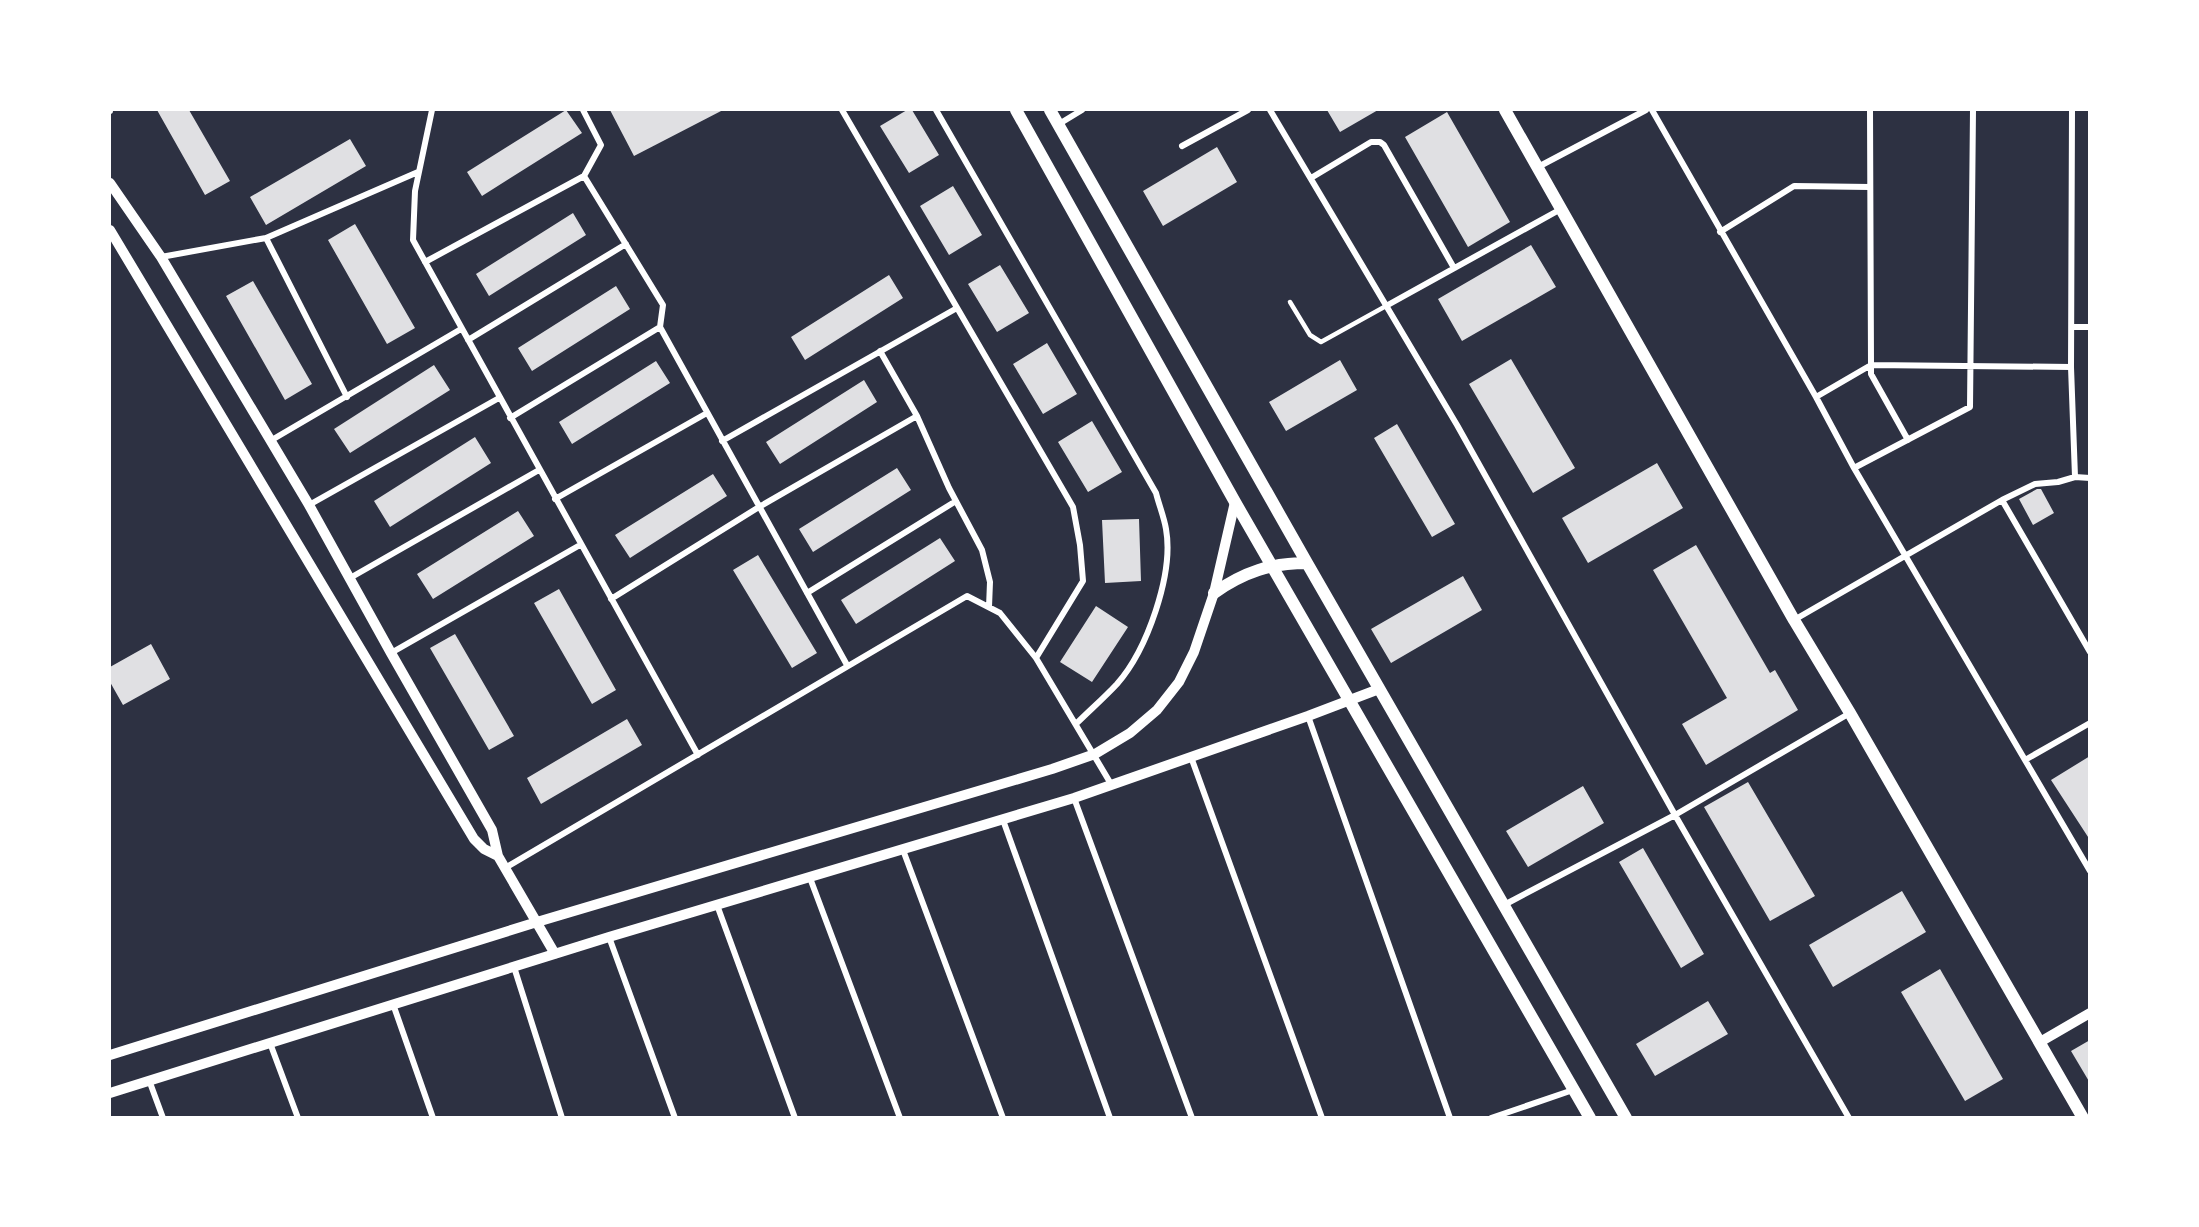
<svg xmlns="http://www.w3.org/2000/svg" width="2199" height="1227" font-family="'Varela Round',sans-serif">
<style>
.building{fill:#e0e0e3}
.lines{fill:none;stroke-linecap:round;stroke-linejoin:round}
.service{stroke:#fff;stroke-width:4.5}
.minor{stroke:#fff;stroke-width:6}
.tertiary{stroke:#fff;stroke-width:10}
.secondary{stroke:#fff;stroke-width:12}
</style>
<rect width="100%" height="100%" fill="#2d3142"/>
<path class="building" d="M157 110H189L230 181 205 195Z
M566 110 582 133 482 196 467 172Z
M610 110H723L634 156Z
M907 110H912L939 155 909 173 880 126Z
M1327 110H1378L1340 132Z
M1447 112 1510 222 1468 247 1405 137Z
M350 139 366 166 266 225 250 197Z
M1217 147 1237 182 1163 226 1143 191Z
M953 186 982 235 949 255 920 206Z
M573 213 586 235 489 296 476 274Z
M355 224 415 328 387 344 328 240Z
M1531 245 1556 287 1462 341 1438 299Z
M1000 265 1029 313 997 332 968 284Z
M889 275 903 298 805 360 791 337Z
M253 281 312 384 285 400 226 296Z
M616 286 630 309 532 371 518 348Z
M1047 343 1077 394 1043 414 1013 364Z
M1511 359 1575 468 1533 493 1469 384Z
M1340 360 1357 390 1286 431 1269 402Z
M656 361 670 383 572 444 559 422Z
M434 365 450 390 350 453 334 429Z
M864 380 877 402 780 464 766 442Z
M1092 421 1122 472 1088 492 1058 442Z
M1397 424 1455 524 1432 537 1374 438Z
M475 437 491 463 390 527 374 501Z
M1657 463 1683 508 1588 563 1562 518Z
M897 468 911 490 813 552 799 529Z
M713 474 727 496 630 558 615 535Z
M2037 489H2041L2054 513 2033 525 2019 499Z
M518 511 534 536 433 599 417 574Z
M1139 519 1141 581 1105 583 1102 520Z
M940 538 955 561 856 624 841 600Z
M1696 545 1770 673 1775 670 1798 710 1706 765 1682 724 1727 698 1653 570Z
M758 555 817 653 792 668 733 570Z
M1463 576 1482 610 1391 663 1371 629Z
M559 589 616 690 592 704 534 603Z
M1096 606 1128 627 1092 682 1060 662Z
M455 634 514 736 489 750 430 648Z
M151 644 170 679 123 705 110 682V667Z
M627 719 642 745 541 804 527 778Z
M2090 756V840L2051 780Z
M1748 782 1815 896 1770 921 1704 807Z
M1583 786 1604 823 1528 867 1506 831Z
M1643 848 1704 954 1681 968 1619 862Z
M1902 891 1926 932 1833 987 1809 945Z
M1940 969 2003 1079 1965 1101 1901 992Z
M1708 1001 1728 1034 1655 1076 1636 1044Z
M2090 1040V1083L2071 1051Z"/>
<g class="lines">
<path class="service" d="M1290 302 1310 335 1321 342 1386 306"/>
<path class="minor" d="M432 110 415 191 413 240 698 755
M583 110 601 145 584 176 663 305 660 327 847 665
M842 110 1073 507 1080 545 1083 581 1036 658
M936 110 1156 493C1159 505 1164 517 1166 529 1174 574 1147 650 1117 684 1104 698 1090 710 1077 723
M1270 110 1457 425 1675 815 1849 1118
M1652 110 1816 397 1854 468 2090 871
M2072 110 2071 367 2075 477
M110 111V110
M1059 124 1082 110
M1182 146 1248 110
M1538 167 1646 110
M1311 178 1371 142H1380L1384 145 1454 268
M1720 232 1794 186 1870 187
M266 238 347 397
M161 257 266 238 418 172
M425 262 584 176
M1386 306 1561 209
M2072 327H2090
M468 340 626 244
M880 351 917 416
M1816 397 1871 365 1870 110
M510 418 660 327
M1908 440 1871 374V365L2071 367
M270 441 461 329
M722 441 957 308
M1854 468 1970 407 1973 110
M555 499 707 413
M2002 500 2090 652
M309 505 499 398
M350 578 539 470
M807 593 956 501
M611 599 759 507 917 416 949 488 982 550 990 582 989 607
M1794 620 2002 500 2035 484 2058 482 2075 477 2090 478
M391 653 580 545
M1308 716 1450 1118
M1191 757 1322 1118
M2025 760 2090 723
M1074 798 1192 1118
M1003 820 1110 1118
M903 850 1003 1118
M505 868 967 596 1000 613 1036 658 1111 784
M810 878 900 1118
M717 905 795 1118
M1504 905 1675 815 1850 713
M609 937 675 1118
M514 967 562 1118
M393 1004 433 1118
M270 1043 298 1118
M149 1080 163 1118
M1491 1118 1573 1090"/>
<path class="tertiary" d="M110 183 161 257 309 505 391 653 492 830 498 856 555 954
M110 230 474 839 484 849 498 856
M2040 1042 2090 1013
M110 1055 537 922 1052 769 1095 754 1130 733 1157 710 1179 682 1194 652 1214 593 1235 502
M110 1093 609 937 1074 798 1308 716 1379 689"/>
<path class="secondary" d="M1016 110 1235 502 1590 1118
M1050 110 1307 563 1626 1118
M1505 110 1794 620 1850 713 2083 1118
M1214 593C1244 572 1271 563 1307 563"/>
</g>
<rect width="2199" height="1227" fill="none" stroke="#ffffff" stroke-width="222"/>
</svg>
